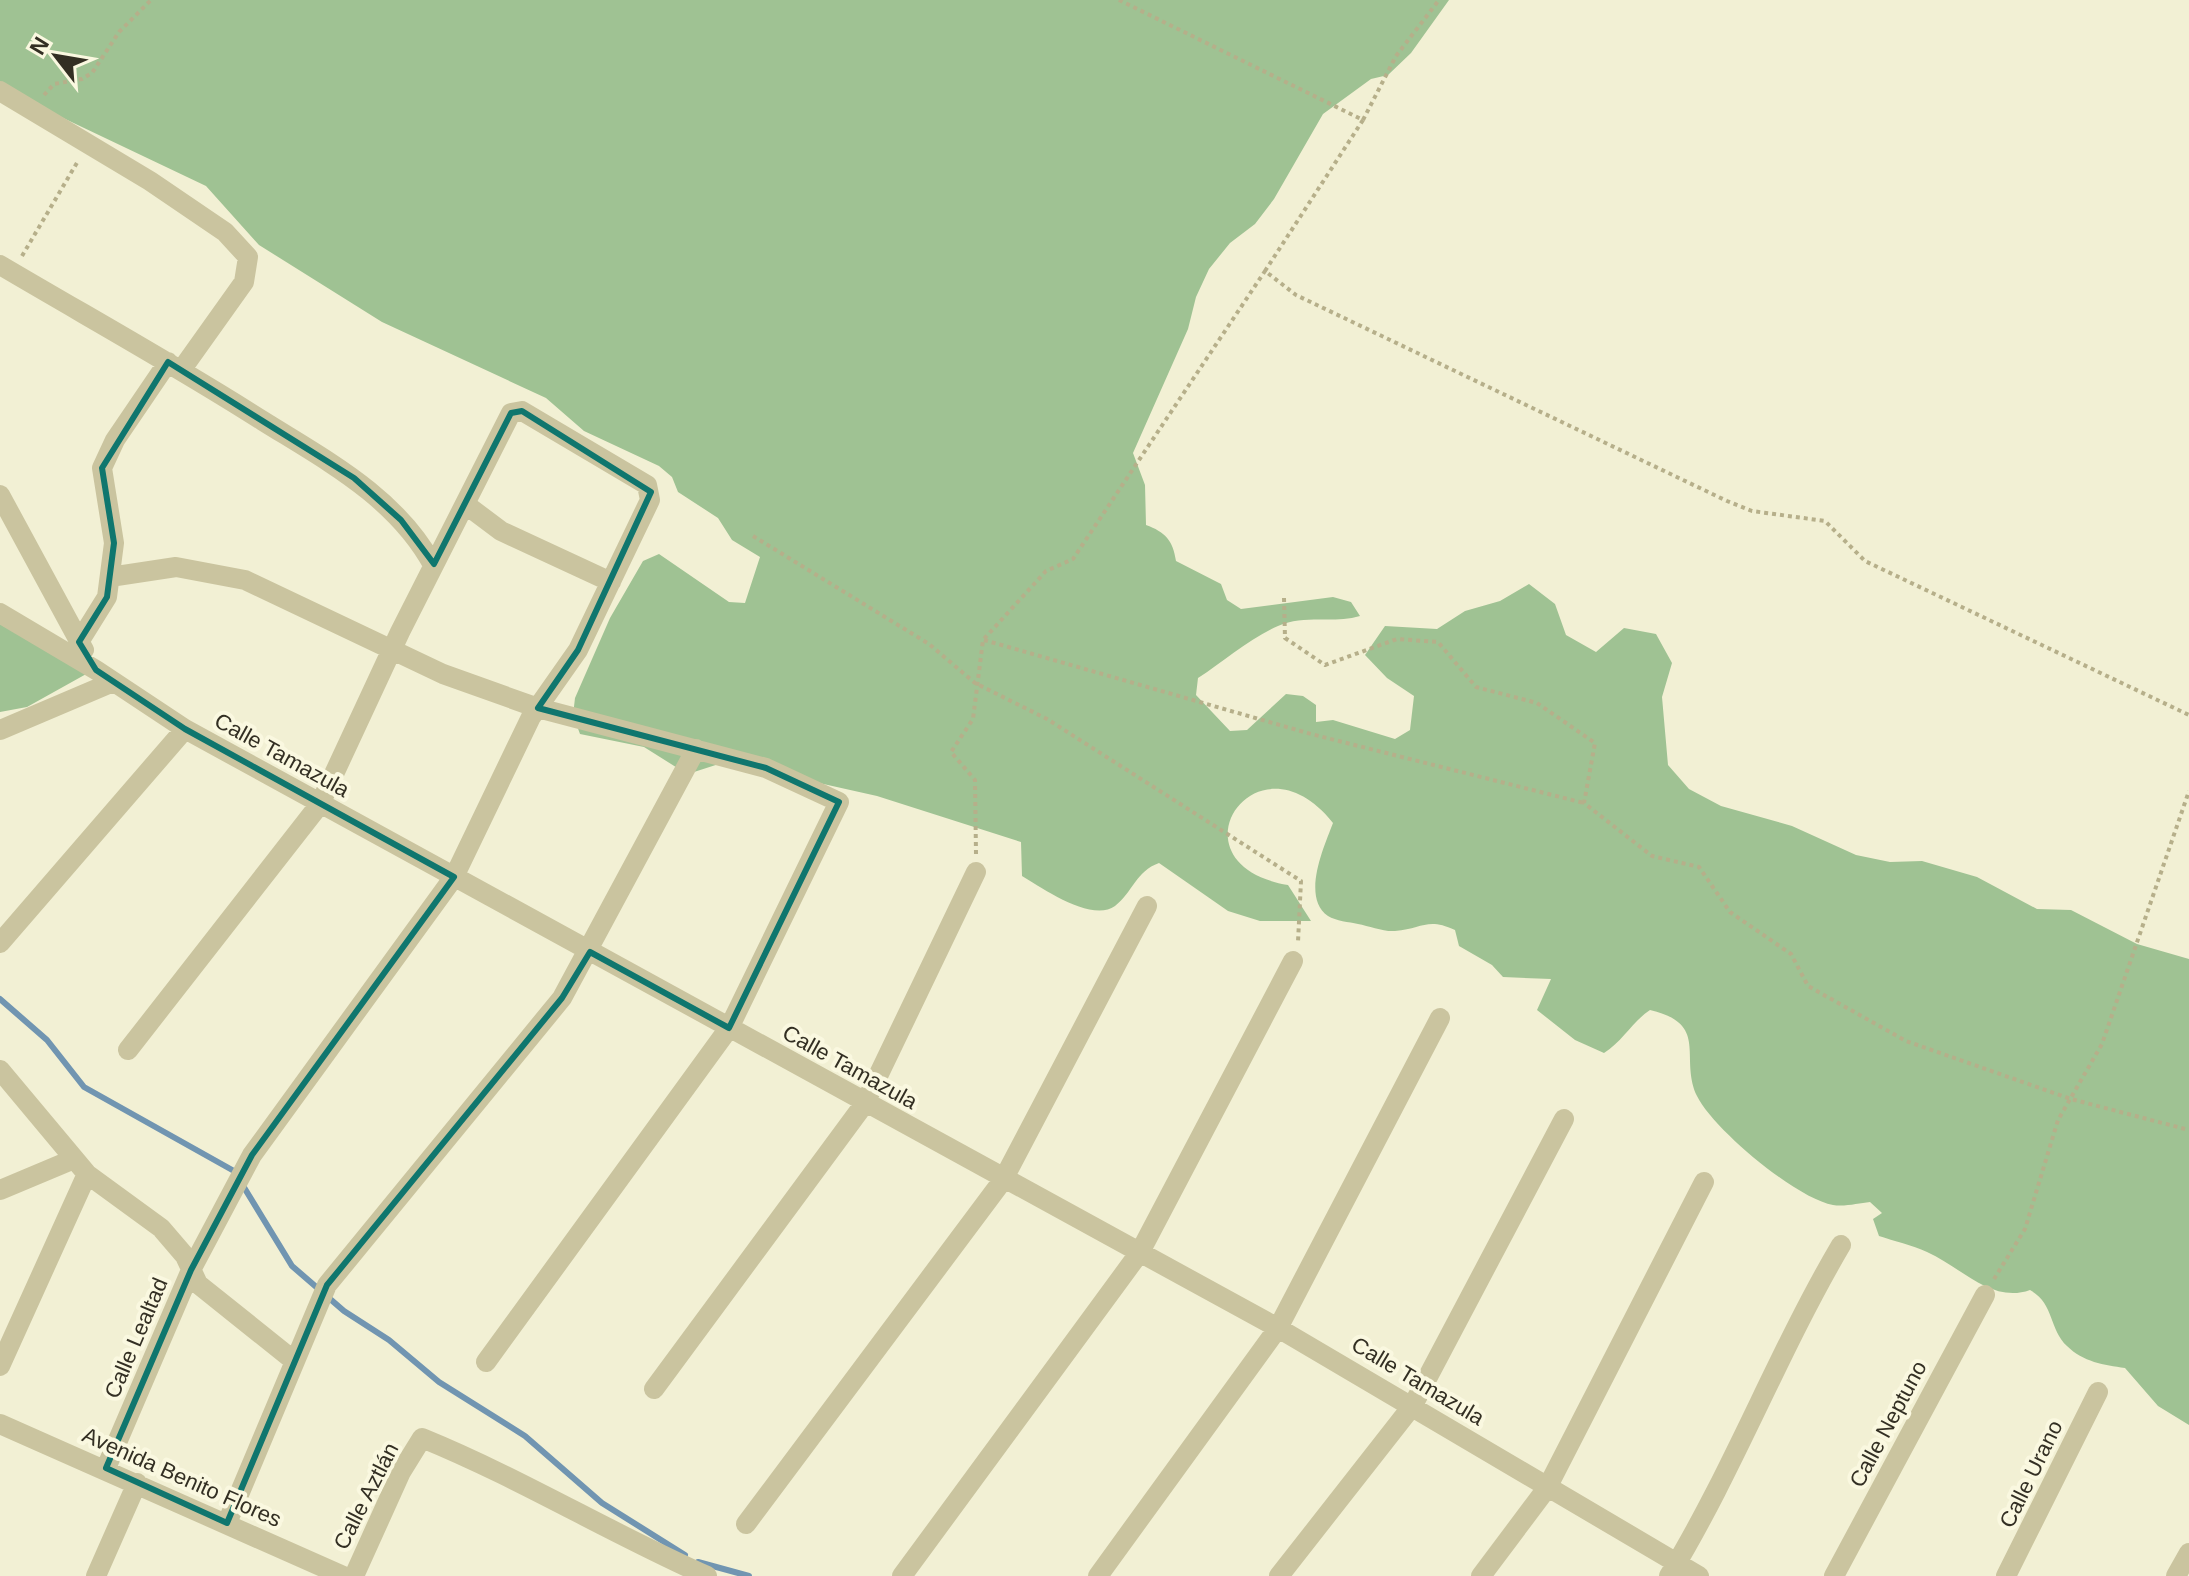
<svg xmlns="http://www.w3.org/2000/svg" width="2189" height="1576" font-family="Arial,sans-serif">
<style>
.green{fill:#9fc293}
.lines{fill:none;stroke-linecap:round;stroke-linejoin:round}
.stream{stroke:#7195b1;stroke-width:6}
.path{stroke:#b6af8a;stroke-width:4;stroke-dasharray:4 4;stroke-linecap:butt}
.street{stroke:#cac49f;stroke-width:20}
.marked{fill:none;stroke:#0f766e;stroke-width:6;stroke-linejoin:round}
.labels{text-anchor:middle;dominant-baseline:central;stroke-width:8;stroke-linejoin:round;paint-order:stroke}
.street-label{font-size:22px;fill:#332f23;stroke:#faf8e0}
</style>
<rect width="100%" height="100%" fill="#f2f0d4"/>
<path class="green" d="M0 0H1449L1411 53 1388 75 1371 79 1323 114 1274 199 1255 224 1230 243 1209 269 1196 297 1188 329 1133 453 1145 485 1146 525C1165 532 1173 540 1176 561L1221 584 1227 600 1241 609 1333 597 1351 602 1360 616C1333 624 1305 614 1278 626 1250 638 1223 662 1198 678L1196 695 1230 731 1247 730 1286 694 1303 696 1316 705V722L1333 720 1395 739 1410 730 1414 696 1387 678 1365 655 1385 626 1437 629 1465 611 1500 601 1529 584 1555 604 1566 635 1596 652 1624 628 1656 634 1672 663 1662 697 1668 765 1689 789 1721 806 1792 826 1856 855 1890 862 1922 861 1977 877 2037 909 2071 910 2137 944 2189 959V1425L2158 1406 2125 1368C2104 1365 2083 1362 2067 1346 2049 1329 2054 1303 2030 1290 1992 1304 1961 1267 1927 1252 1912 1245 1894 1241 1879 1236L1873 1219 1882 1213 1870 1202C1859 1203 1845 1207 1833 1205 1797 1199 1713 1129 1697 1096 1679 1057 1710 1024 1650 1010 1632 1022 1623 1041 1604 1053L1575 1040 1537 1010 1551 979 1503 977 1492 965 1459 946 1455 930C1427 917 1422 929 1395 931 1384 932 1369 926 1358 924 1349 922 1336 921 1328 916 1301 897 1324 847 1333 823 1256 726 1165 864 1288 885L1311 921H1260L1228 911 1159 863C1136 871 1133 892 1115 906 1092 923 1042 888 1022 876L1021 842 877 796 725 762 694 772 679 769 644 747 580 734 573 715 575 698 610 618 643 561 659 554 729 602 745 603 760 557 732 540 718 518 678 492 672 477 659 466 584 431 546 398 382 322 259 245 206 186 0 88Z
M0 624 88 673 27 707 0 712Z"/>
<g class="lines">
<path class="stream" d="M0 999 47 1040 84 1087 234 1171 292 1266 344 1311 389 1340 439 1382 525 1436 602 1503 685 1555
M698 1562 749 1576"/>
<path class="path" d="M1119 0 1363 120 1265 271 1296 295 1727 501 1752 511 1825 521 1865 561 2189 715
M44 95 54 84 82 79 92 73 119 32 151 0
M1363 120 1396 56 1439 0
M22 256 78 161
M753 536 929 644 975 683 1047 719 1301 881 1298 942
M1284 598 1285 638 1325 665 1397 639 1438 642 1476 687 1537 703 1595 743 1584 803 1652 856 1699 867 1730 912 1791 954 1808 986 1906 1041 2071 1099 2189 1130
M984 640 1311 734 1584 803
M976 854 975 780 951 752 973 719 983 640 1046 571 1073 559 1265 271
M1994 1279 2025 1229 2058 1120 2102 1044 2189 791"/>
<path class="street" d="M0 91 150 181 225 232 248 257 244 282 182 369
M0 265C88 317 177 366 263 421 327 461 396 497 433 565
M0 495 84 650
M465 504 501 531 611 582
M110 577 176 567 245 580 443 674 538 708 766 768 839 802 729 1028 486 1362
M0 613 96 670 185 729 1278 1328 1699 1576
M79 642 107 597 114 543 102 468 115 440 168 362
M0 730 113 682
M0 943 185 729
M0 1070 87 1174 161 1228 185 1256 198 1284 293 1360
M0 1190 74 1159
M0 1366 87 1174
M654 1389 865 1103 976 872
M0 1424 343 1576
M106 1468 191 1270 252 1155 454 877 531 717 578 650 650 500 647 485 522 411 511 413 400 632 320 804 128 1050
M227 1523 327 1285 562 998 696 749
M746 1524 1003 1180 1147 906
M96 1576 137 1483
M354 1576 401 1472 422 1438C520 1478 610 1533 707 1576
M902 1576 1140 1252 1293 961
M1098 1576 1278 1328 1440 1018
M1279 1576 1413 1405 1564 1119
M1481 1576 1547 1488 1704 1182
M1669 1576C1734 1469 1778 1352 1841 1245
M1834 1576 1985 1295
M2006 1576 2098 1392
M2176 1576 2189 1553"/>
</g>
<path class="marked" d="M168 362 354 478 401 520 434 564 511 413 522 411 651 492 578 650 538 708 766 768 839 802 729 1028 590 952 562 998 327 1285 227 1523 106 1468 191 1270 252 1155 454 877 185 729 96 670 79 642 107 597 114 543 102 468Z"/>
<g class="labels">
<g class="street-label">
<text transform="translate(282 755) rotate(29)">Calle Tamazula</text>
<text transform="translate(850 1067) rotate(29)">Calle Tamazula</text>
<text transform="translate(136 1338) rotate(-67)">Calle Lealtad</text>
<text transform="translate(1418 1381) rotate(31)">Calle Tamazula</text>
<text transform="translate(1888 1424) rotate(-62)">Calle Neptuno</text>
<text transform="translate(2031 1474) rotate(-64)">Calle Urano</text>
<text transform="translate(182 1477) rotate(24)">Avenida Benito Flores</text>
<text transform="translate(366 1496) rotate(-63)">Calle Aztlán</text>
</g>
</g>
<g transform="translate(56 56) rotate(301)" stroke="#faf8e0" stroke-width="6" paint-order="stroke">
<path d="M0-6L14 30L0 20L-14 30Z" fill="#332f23"/>
<text y="-12" font-size="22" font-weight="bold" text-anchor="middle" fill="#332f23">N</text>
</g>
</svg>
